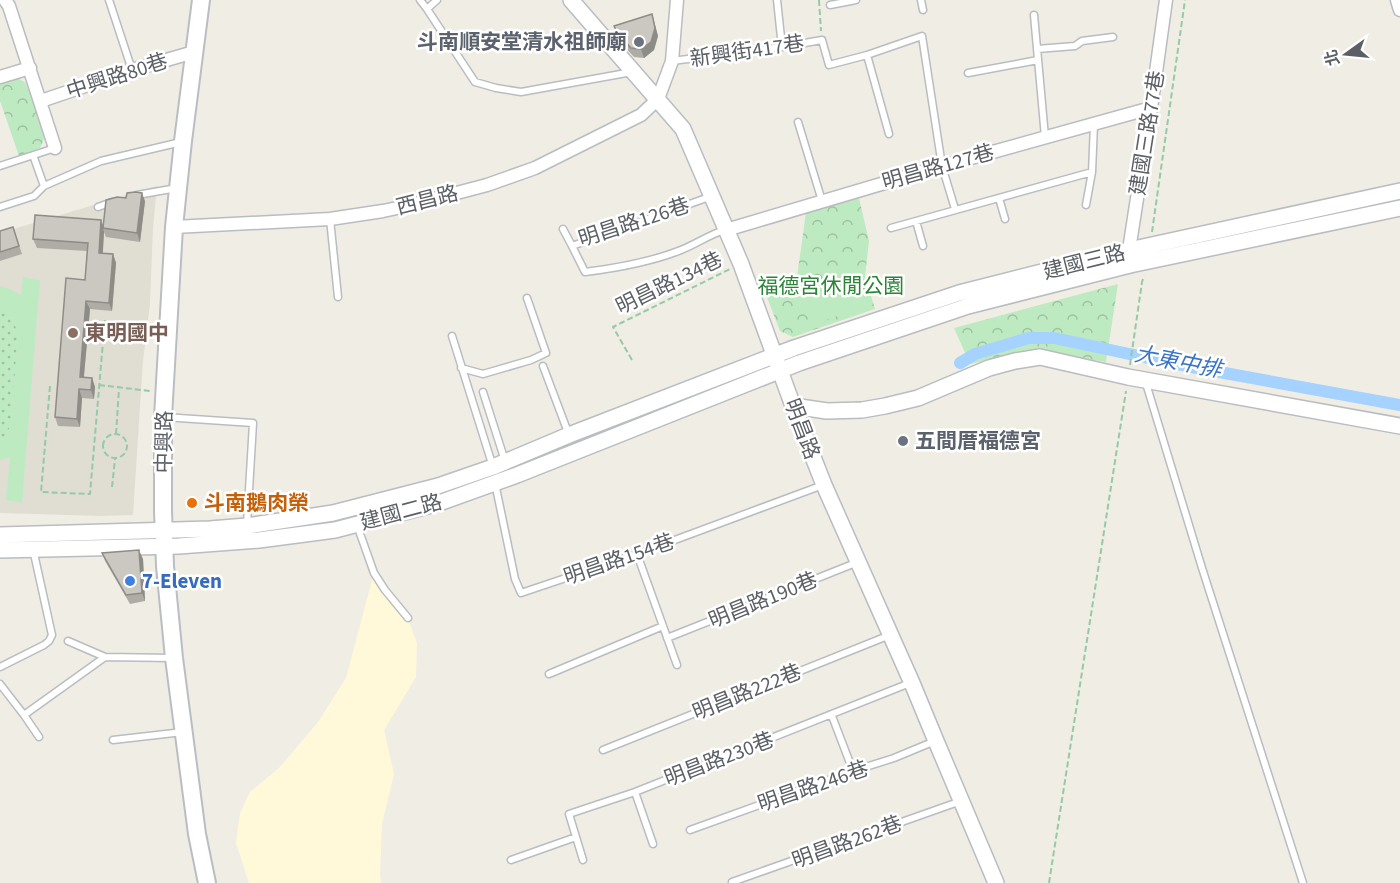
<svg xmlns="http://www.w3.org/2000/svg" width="1400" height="883" font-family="'Source Sans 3','Noto Sans TC',sans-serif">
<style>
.commercial{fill:#fff9da}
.education{fill:#e0ded3}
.grass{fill:url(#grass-dots)}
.forest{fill:url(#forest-crowns)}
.pitch{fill:#beeac1}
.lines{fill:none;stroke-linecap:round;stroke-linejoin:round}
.canal{stroke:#a5d2ff;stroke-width:12}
.service-casing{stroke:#b9bcc1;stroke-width:9}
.minor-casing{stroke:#b9bcc1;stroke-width:15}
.tertiary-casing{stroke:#b9bcc1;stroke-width:18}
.secondary-casing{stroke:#babdc4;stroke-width:20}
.path{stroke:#95c9a8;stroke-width:2;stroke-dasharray:6 3;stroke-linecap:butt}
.service{stroke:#fff;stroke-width:6}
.minor{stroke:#fff;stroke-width:12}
.tertiary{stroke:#fff;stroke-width:15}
.secondary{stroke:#fff;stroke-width:16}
.wall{fill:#afaca6}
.shaded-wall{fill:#8e8c87}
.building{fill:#cbc8c1;stroke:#8e8c87;stroke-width:1.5}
.worship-dot{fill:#6b7280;stroke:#fff;stroke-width:2}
.education-dot{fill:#8d6e63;stroke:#fff;stroke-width:2}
.food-dot{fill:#e8710a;stroke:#fff;stroke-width:2}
.shop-dot{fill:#3f7fe0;stroke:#fff;stroke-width:2}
.labels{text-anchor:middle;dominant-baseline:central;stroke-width:5;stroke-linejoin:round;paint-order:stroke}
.worship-label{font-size:21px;font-weight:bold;fill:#5b616d;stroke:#fff;text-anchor:end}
.street-label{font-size:21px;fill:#5c6066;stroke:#fff}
.park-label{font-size:21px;fill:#2c8537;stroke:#fff}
.education-label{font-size:21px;font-weight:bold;fill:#785e54;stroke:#fff;text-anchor:start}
.food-label{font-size:21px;font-weight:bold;fill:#c56008;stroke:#fff;text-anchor:start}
.shop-label{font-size:21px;font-weight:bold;fill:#366cbe;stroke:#fff;text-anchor:start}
.water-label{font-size:22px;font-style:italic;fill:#3974c6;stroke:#fff}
</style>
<defs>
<pattern id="grass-dots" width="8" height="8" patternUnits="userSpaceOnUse" patternTransform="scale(1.5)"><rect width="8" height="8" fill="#beeac1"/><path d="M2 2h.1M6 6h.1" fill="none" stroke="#9ec1a1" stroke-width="1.8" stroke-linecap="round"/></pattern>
<pattern id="forest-crowns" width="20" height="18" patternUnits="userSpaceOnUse" patternTransform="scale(1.5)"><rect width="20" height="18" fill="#beeac1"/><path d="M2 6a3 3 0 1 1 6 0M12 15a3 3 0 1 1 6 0" fill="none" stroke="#9ec1a1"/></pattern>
</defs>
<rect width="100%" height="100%" fill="#f0eee4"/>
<path class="commercial" d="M374 573 407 616 417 643 416 677 384 730 394 774 382 824 380 875 381 883H249L236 843 240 813 250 792 280 767 318 722 346 678Z"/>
<path class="education" d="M157 186 153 228 150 304 143 361 133 515 101 516 0 513V233Z"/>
<path class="grass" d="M0 309C11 313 14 322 18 333L11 425 4 438 0 439Z"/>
<path class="forest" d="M15 77 25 82 38 113 44 139 40 148 19 156 0 101V83Z
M859 198 869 241 865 276 875 309 793 337 780 331 763 287 797 277 806 212Z
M1118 284 1106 362 1035 350 970 364 954 328Z"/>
<path class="pitch" d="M23 277 40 280 22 503 6 500 10 457 0 460V439L4 438 11 425 18 333C14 322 11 314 0 309V286L10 289 21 295Z
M853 280 863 308 815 323 805 295Z"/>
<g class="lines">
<path class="canal" d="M960 363 975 354 1029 338H1054L1186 366 1400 405"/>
<defs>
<path id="service" d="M109 0 132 70
M420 0 427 9 475 82 496 88 521 92 632 72
M777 0 782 47
M921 0 923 10
M830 5 856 0
M427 9 437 0
M1034 15 1045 137
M1037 49 1075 46 1082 41 1113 37
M867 55 889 134
M672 61 782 47 822 40 829 65 867 55 922 36 942 166 955 209
M968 73 1038 60
M798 122 822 201
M33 155 44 186
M0 166 55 148
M137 195 177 188
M999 198 1005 219
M1086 205 1092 172 1094 124
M0 207 34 196 44 186 101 161 181 142
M98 207 112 202
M330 219 338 297
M916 221 923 246
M891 228 1092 172
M563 229 572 246 712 196
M572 246 585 272C617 268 651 262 681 250 696 244 709 235 724 230
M452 336 493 467
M543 366 569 435
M461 368 483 374 531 360 546 353 527 298
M1145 380 1202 568 1303 883
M483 392 505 461
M164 417 253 423 247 524
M495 483 515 579 521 593 637 554 823 485
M357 525 374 573 385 590 408 618
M637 554 677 665
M667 638 858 562
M68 641 105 657
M0 667 44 645 49 641 52 635 33 549
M549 674 663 626
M0 684 24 715 105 657 173 658
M24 715 39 737
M832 716 853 771
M113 740 183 732
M603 750 890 635
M635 792 653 844
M690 830 853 771 894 758 935 741
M511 860 576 837
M583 860 569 814 635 792 910 683
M732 882 961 801"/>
<path id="minor" d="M5 0 9 6 55 148
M1397 0 1400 10
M0 77 30 68
M41 101 132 70 194 52
M174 227 330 219 383 211 411 205 487 185 535 168 641 115 658 99 672 61 677 0
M726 230 942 166 1151 108
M1129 258V250L1151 108 1166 0"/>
<path id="tertiary" d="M571 0 683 129 741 264 793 406 824 485 912 683 936 741 996 883
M793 406 827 411 862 410 885 406 918 398 989 368 1015 361 1040 357 1128 377 1400 426
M0 535 210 529 247 526 333 513 438 486 493 467 569 435 794 348 959 293 1129 250 1400 191
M0 550 179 546 259 540 335 530 439 503 517 475 799 363 968 306 1130 265 1400 208"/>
<path id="secondary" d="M201 0 183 141 174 227 163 417V511L165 566 174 658 197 834 207 883"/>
</defs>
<use href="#service" class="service-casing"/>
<use href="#minor" class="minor-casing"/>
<use href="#tertiary" class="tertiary-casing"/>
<use href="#secondary" class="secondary-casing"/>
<path class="path" d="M819 0 821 31
M1152 232 1185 0
M632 360 613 327 730 269
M1130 365 1142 282 1144 276
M99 385 150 391
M50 386 41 492 90 494 105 318
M103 446a12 12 0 1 1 24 0a12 12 0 1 1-24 0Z
M116 434 119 389
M112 487 115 459
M1049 883 1126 391"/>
<use href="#service" class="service"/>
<use href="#minor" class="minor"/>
<use href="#tertiary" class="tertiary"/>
<use href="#secondary" class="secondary"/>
</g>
<path class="wall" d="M652 14 658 36 654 50 644 58 634 57 621 43 614 26Z
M145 201 140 242 106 237 104 232 103 253 113 254 116 263 112 311 90 309 84 377 92 378 95 387 94 399 82 398 80 427 58 426 55 417 85 280 87 251 37 248 33 239 101 220 103 225Z
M13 227 22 254 0 261V231Z
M102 553 143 559 145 601 130 604 105 561Z"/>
<path class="shaded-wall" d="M652 14 658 36 654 50 644 58 641 49Z
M142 193 145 201 140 242 137 233Z
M101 220 104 229 103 228 104 232 102 262 99 253Z
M113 254 116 263 112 311 109 303Z
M86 301 90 309 83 385 80 377Z
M92 378 95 387 94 399 91 390Z
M79 389 82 398 80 427 77 419Z
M139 550 143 559 145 601 142 593Z"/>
<path class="building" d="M652 14 655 28 651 42 641 49 631 48 618 34 614 26Z
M135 192 142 193 137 233 103 228 106 200 117 197 126 198 127 193Z
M35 215 101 220 99 253 113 254 109 303 86 301 80 377 92 378 91 390 79 389 77 419 55 417 66 278 85 280 88 243 33 239Z
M13 227 19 246 0 252V231Z
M139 550 142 593 126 595 102 553Z"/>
<g class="worship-dot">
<circle cx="639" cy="42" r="6"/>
<circle cx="903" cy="441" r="6"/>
</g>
<circle class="education-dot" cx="73" cy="333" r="6"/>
<circle class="food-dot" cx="192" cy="503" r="6"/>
<circle class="shop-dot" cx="130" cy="581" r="6"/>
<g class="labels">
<g class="worship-label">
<text x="627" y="42">斗南順安堂清水祖師廟</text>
<text x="915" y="441" text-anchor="start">五間厝福德宮</text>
</g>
<g class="street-label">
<text transform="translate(747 51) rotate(-8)">新興街417巷</text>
<text transform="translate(117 76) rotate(-18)">中興路80巷</text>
<text transform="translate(1147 133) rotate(-81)">建國三路77巷</text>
<text transform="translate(938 167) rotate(-16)">明昌路127巷</text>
<text transform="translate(427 200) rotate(-14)">西昌路</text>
<text transform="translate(634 222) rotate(-18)">明昌路126巷</text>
<text transform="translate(1084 262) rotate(-14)">建國三路</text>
<text transform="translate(669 283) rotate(-26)">明昌路134巷</text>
<text transform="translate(802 429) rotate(69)">明昌路</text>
<text transform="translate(164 442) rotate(-89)">中興路</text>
<text transform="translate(401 512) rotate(-15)">建國二路</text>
<text transform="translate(619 559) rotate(-19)">明昌路154巷</text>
<text transform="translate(763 600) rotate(-22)">明昌路190巷</text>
<text transform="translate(747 692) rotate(-22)">明昌路222巷</text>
<text transform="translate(719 759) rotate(-21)">明昌路230巷</text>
<text transform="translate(813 786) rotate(-19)">明昌路246巷</text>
<text transform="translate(847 842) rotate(-20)">明昌路262巷</text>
</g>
<g class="park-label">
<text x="831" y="286">福德宮休閒公園</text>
</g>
<g class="education-label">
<text x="85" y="333">東明國中</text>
</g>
<g class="food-label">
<text x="204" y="503">斗南鵝肉榮</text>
</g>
<g class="shop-label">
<text x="142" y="581">7-Eleven</text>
</g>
<g class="water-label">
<text transform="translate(1178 362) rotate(11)">大東中排</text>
</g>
</g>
<g transform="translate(1346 54) rotate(255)" stroke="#ffffff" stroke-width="4.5" paint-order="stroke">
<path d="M0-4.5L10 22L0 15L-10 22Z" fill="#5c6066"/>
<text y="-9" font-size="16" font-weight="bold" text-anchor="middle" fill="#5c6066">北</text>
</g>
</svg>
